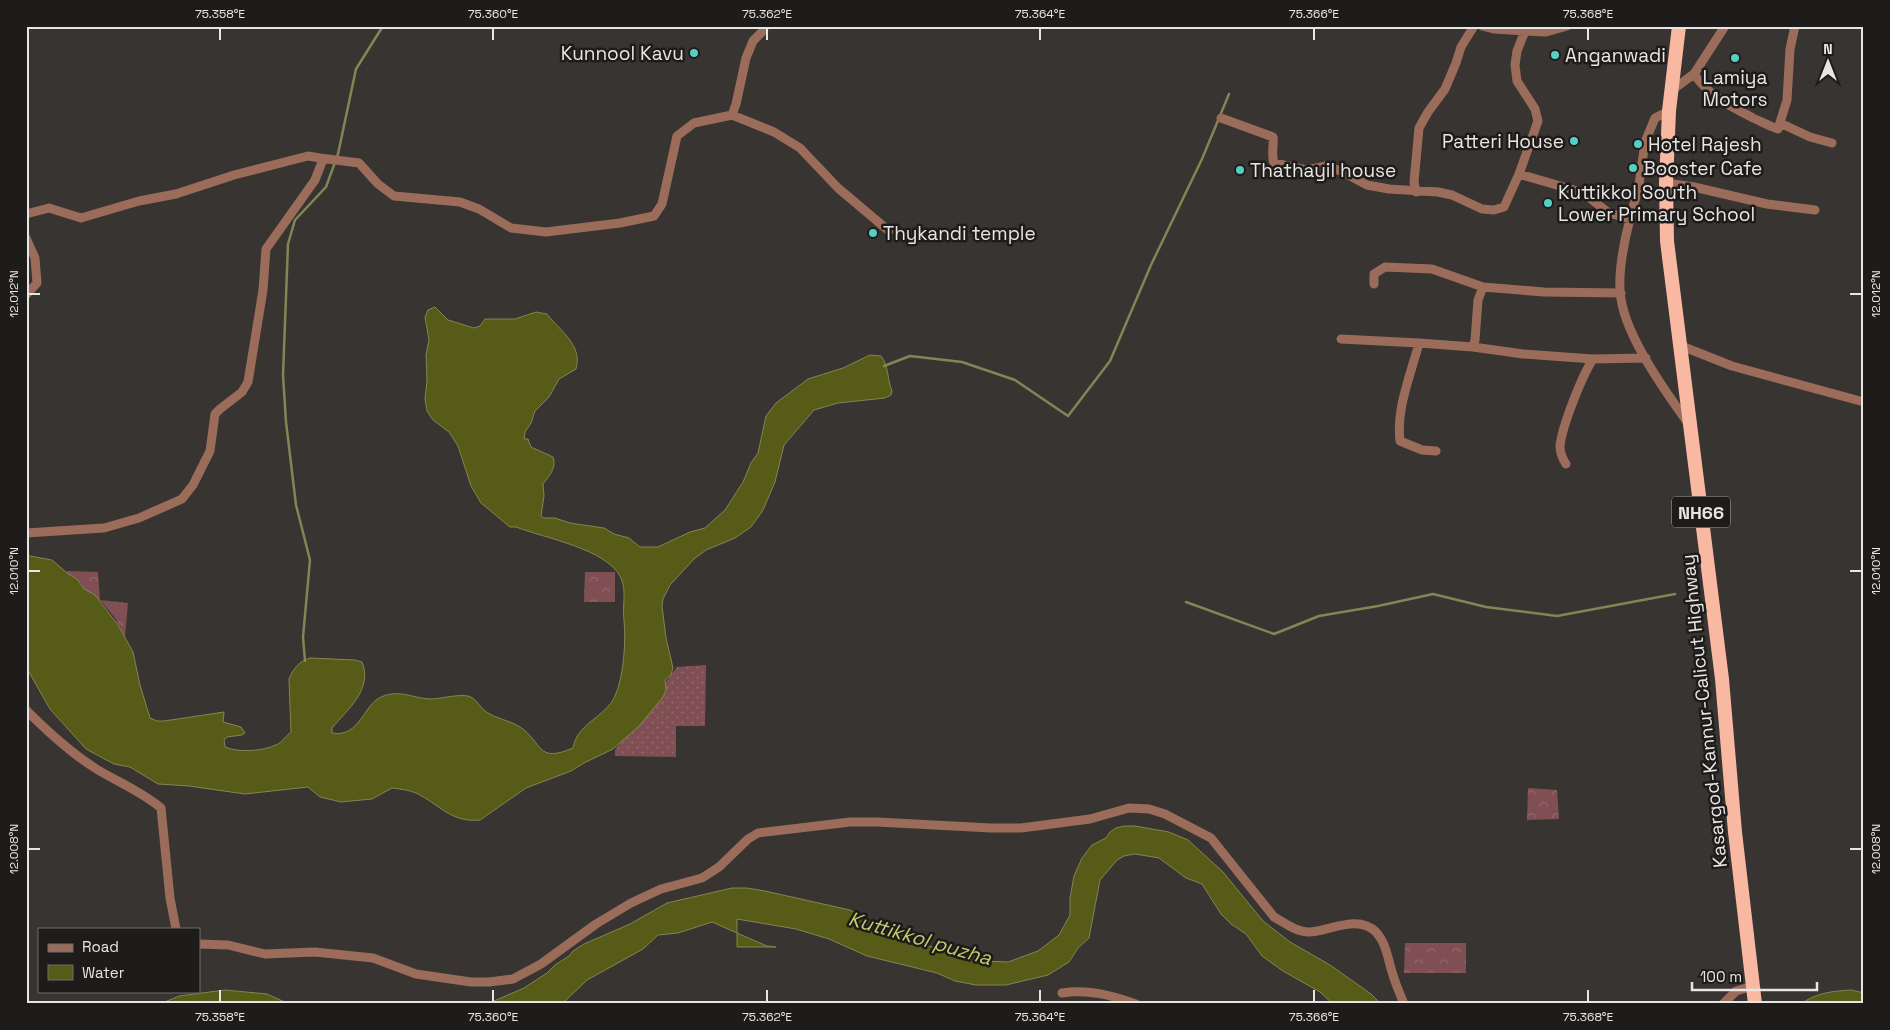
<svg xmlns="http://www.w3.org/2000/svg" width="1890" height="1030" font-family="'Space Grotesk',sans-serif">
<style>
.grass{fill:url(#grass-dots)}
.forest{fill:url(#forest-crowns)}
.water{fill:#565c17;stroke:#828554}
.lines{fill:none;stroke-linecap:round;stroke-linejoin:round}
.stream{stroke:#828554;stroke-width:2.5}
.minor{stroke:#9c6c5b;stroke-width:9}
.trunk{stroke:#f8b8a2;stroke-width:14}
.ticks{fill:none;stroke:#e8e6e4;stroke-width:2}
.poi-dot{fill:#55cec4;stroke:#1e1c1b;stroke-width:2}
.labels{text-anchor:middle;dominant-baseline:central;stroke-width:5;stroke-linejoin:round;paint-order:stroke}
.shield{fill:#1e1c1b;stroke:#aba9a8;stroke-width:1}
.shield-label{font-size:18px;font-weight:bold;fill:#e8e6e4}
.poi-label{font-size:19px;fill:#e8e6e4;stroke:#1e1c1b;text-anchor:start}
.street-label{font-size:19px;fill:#e8e6e4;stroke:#1e1c1b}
.water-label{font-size:20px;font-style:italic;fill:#c4ce6f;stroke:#1e1c1b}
.neatline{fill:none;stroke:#e8e6e4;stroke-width:2}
.ticks-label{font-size:12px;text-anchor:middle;fill:#e8e6e4}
</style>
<defs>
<pattern id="grass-dots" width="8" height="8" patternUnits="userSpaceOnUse" patternTransform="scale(1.25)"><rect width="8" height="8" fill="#7f4f53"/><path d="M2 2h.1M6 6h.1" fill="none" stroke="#91686c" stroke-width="1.8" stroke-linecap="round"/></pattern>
<pattern id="forest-crowns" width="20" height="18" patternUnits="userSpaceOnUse" patternTransform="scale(1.25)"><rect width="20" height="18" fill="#7f4f53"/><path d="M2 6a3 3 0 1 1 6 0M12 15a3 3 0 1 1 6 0" fill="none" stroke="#91686c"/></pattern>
</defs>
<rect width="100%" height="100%" fill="#383431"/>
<path class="grass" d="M706 665 705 726H676V757L615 756V750L677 667Z"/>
<path class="forest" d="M67 571 98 572 100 600 128 603 125 637 115 618 100 600 84 589 77 579 67 573Z
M585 572H615V602H584Z
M1528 788 1557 790 1559 819 1527 820Z
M1405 943H1466V973H1404Z"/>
<path class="water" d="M435 307 448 320 474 328 480 326 485 319H515L536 312 547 314C560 331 583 345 576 369L559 379 549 397 535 411 531 423 525 432 524 439H528L531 447 553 457C557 468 549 476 543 484L544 496 541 516 544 518H555L570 523 604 528 614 534 629 538 640 547H658L690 532 705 528 725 510 743 482 751 463 758 453 766 416 776 403 808 379 843 368 870 355 881 356C889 366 887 379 892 391L891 395 885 398 838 403 814 410 784 445 775 482 763 510 751 527 735 538 706 550 694 559 670 585 663 599 662 606 666 638 673 668 671 675 665 680 666 690 663 697 640 725 613 749 584 763 571 771 526 788 480 820C451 823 439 804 416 793 409 790 400 789 392 788L372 799 341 802 320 797 308 787 245 794 189 786 158 784 130 767 114 764 86 749 50 709 26 667V554L30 556 52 560 67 573 77 579 84 589 95 595 118 625 133 652 140 685 150 718 157 721H164L224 712 223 722 241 727 245 733 242 735 227 737 224 740 225 747C239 753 263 751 276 745 281 743 286 736 291 732L289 679C293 669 299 661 310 658L355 660 362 662C373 689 348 709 332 728V733C360 738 363 705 381 697 399 689 412 698 430 699 442 699 456 694 468 696 476 698 479 706 485 711 496 719 509 720 520 727 543 742 536 764 573 748 577 723 605 718 615 696 624 676 626 641 624 620 622 606 627 591 621 578 608 549 544 538 516 527H510L481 503 471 486 458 446 449 432 433 420 427 411 425 399 427 380 426 355 429 340 425 317 428 310Z
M1124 826H1135L1169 832 1188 840 1223 872 1263 921 1290 942 1330 965 1371 994 1381 1004H1333L1320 992 1283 971 1262 956 1246 934 1231 924 1221 914 1202 884 1186 878 1159 858 1135 854 1124 856 1117 860 1100 880 1089 938 1078 948 1069 962 1048 975 1006 985H976L955 981 937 973 867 956 829 939 796 929 737 919V933L767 946 776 947H737V933L712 922 678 933 658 935 643 949 587 980 562 1004H487L524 988 547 973 555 965 569 956 573 951 584 944 630 924 667 903 732 888H747L765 891 850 910 864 917 873 925 883 931 903 935 919 944 971 955 985 961 1008 962 1038 951 1059 935 1070 915V898L1074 876 1082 858 1092 845 1106 838 1110 832 1116 828Z
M225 990 267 994 289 1004H160L179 996Z
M1851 990 1864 993V1004H1801C1815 993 1833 991 1851 990Z"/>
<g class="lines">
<path class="stream" d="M884 366 910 356 962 362 1015 380 1068 416 1110 361 1151 265 1202 159 1229 94
M1186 602 1274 634 1319 616 1378 606 1433 594 1486 607 1557 616 1675 594
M305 661 303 637 310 560 296 505 286 422 283 375 288 244 295 220 326 187 338 154 356 69 383 26"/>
<path class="minor" d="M1482 26 1494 29 1525 31
M1567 26 1546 32 1525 31 1517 51 1515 65 1517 81 1535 109 1538 121 1519 174 1574 190 1587 196 1609 213 1630 219 1639 185 1645 142 1655 118 1669 111
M1694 74C1709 96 1730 106 1753 118 1762 122 1769 126 1778 129L1787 100 1790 49 1795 26
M1672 90 1694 74 1725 26
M732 115 774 132 800 148 838 188 889 231
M1221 118 1273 137C1274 146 1271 155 1274 163L1307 170 1326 166 1341 171 1367 185 1389 189 1438 192 1452 195 1482 209 1494 210 1504 207 1519 174
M1780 123 1810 137 1832 143
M320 158 359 163 378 184 394 196 460 202 479 209 511 228 546 232 620 223 654 216 662 204 677 136 694 123 732 115 736 104 746 58 753 41 763 31 765 26
M1666 183 1694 187 1767 204 1815 210
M1416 192 1414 182 1419 128 1428 112 1445 89 1456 63 1461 47 1474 26
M26 214 49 208 81 218 139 201 176 194 234 175 308 156 320 158 322 162 315 180 266 249 263 290 248 382 242 392 220 409 215 414 210 451 193 485 182 499 139 518 104 528 26 533
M1630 219C1624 241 1617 277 1621 299 1627 338 1665 391 1688 423
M26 238 35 258 37 283 26 295
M1374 284V274L1385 267 1432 269 1483 287 1544 292 1621 293
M1341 339 1419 343
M1679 345 1732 366 1864 402
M1473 347 1523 354 1593 359
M1436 451 1422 450 1400 441C1396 408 1411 374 1419 343L1473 347 1475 340 1478 300 1483 287
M1566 464C1562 458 1560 453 1560 446 1562 426 1582 376 1593 359L1646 358
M26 710C48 732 72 754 98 770 120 783 142 792 161 808L170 898 176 929
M199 944 228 945 265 954 315 952 373 958 416 974 471 982H489L513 979 541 964 596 924 631 903 661 889 702 878 719 867 748 839 758 833 850 822H877L991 828H1021L1090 819 1129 808 1149 809 1165 814 1211 838 1274 917C1285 923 1296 932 1309 932 1330 931 1358 914 1376 932 1387 944 1388 961 1393 975 1396 985 1400 994 1404 1004
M1062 993C1088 989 1111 995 1136 1004
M1723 1004 1736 991 1753 986"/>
<path class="trunk" d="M1679 26 1669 111 1666 183 1667 241 1722 679 1735 832 1755 1004"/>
</g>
<path class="ticks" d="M220 28V40M493 28V40M767 28V40M1040 28V40M1314 28V40M1588 28V40M28 294H40M1850 294H1862M28 571H40M1850 571H1862M28 849H40M1850 849H1862M220 990V1002M493 990V1002M767 990V1002M1040 990V1002M1314 990V1002M1588 990V1002"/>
<g class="poi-dot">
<circle cx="694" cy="53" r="5"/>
<circle cx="1555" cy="55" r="5"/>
<circle cx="1735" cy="58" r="5"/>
<circle cx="1574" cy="141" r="5"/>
<circle cx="1638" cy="144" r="5"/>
<circle cx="1633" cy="168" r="5"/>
<circle cx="1240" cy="170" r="5"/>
<circle cx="1548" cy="203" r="5"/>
<circle cx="873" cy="233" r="5"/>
</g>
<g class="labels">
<rect class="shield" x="1672" y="496.5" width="58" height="31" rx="4"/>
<g class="shield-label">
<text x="1701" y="512">NH66</text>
</g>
<g class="poi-label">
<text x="684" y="53" text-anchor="end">Kunnool Kavu</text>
<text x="1565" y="55">Anganwadi</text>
<text x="1735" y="77" text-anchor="middle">Lamiya<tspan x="1735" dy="22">Motors</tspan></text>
<text x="1564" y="141" text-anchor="end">Patteri House</text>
<text x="1648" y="144">Hotel Rajesh</text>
<text x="1643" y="168">Booster Cafe</text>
<text x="1250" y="170">Thathayil house</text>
<text x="1558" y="192">Kuttikkol South<tspan x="1558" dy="22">Lower Primary School</tspan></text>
<text x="883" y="233">Thykandi temple</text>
</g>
<g class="street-label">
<text transform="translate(1704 711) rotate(-96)">Kasargod-Kannur-Calicut Highway</text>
</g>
<g class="water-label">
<text transform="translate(920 938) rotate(16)">Kuttikkol puzha</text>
</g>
</g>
<rect width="1890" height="1030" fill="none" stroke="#1e1c1b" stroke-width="55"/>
<rect x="38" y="928" width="162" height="65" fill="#1e1c1b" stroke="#6f6d6b"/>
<rect x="48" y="944" width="25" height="8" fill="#9c6c5b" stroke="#6f6d6b"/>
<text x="82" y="952" font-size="15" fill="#e8e6e4">Road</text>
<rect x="48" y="965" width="25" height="15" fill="#565c17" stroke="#6f6d6b"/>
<text x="82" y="978" font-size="15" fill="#e8e6e4">Water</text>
<g transform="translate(1828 62)" stroke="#1e1c1b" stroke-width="4" paint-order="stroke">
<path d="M0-4L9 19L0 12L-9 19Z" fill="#e8e6e4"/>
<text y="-8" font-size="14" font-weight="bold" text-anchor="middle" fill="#e8e6e4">N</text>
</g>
<path d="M1692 982v8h125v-8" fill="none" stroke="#e8e6e4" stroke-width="2.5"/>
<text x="1700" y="982" font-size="15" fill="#e8e6e4" stroke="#1e1c1b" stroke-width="4" paint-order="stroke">100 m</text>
<rect x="28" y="28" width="1834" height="974" class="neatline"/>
<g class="ticks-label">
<text x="220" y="18">75.358°E</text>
<text x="493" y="18">75.360°E</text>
<text x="767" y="18">75.362°E</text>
<text x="1040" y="18">75.364°E</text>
<text x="1314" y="18">75.366°E</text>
<text x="1588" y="18">75.368°E</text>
<text transform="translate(14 294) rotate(-90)" y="4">12.012°N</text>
<text transform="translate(1876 294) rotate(-90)" y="4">12.012°N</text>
<text transform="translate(14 571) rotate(-90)" y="4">12.010°N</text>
<text transform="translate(1876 571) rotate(-90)" y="4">12.010°N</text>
<text transform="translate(14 849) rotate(-90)" y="4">12.008°N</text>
<text transform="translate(1876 849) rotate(-90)" y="4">12.008°N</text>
<text x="220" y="1021">75.358°E</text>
<text x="493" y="1021">75.360°E</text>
<text x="767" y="1021">75.362°E</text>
<text x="1040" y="1021">75.364°E</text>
<text x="1314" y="1021">75.366°E</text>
<text x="1588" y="1021">75.368°E</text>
</g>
</svg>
